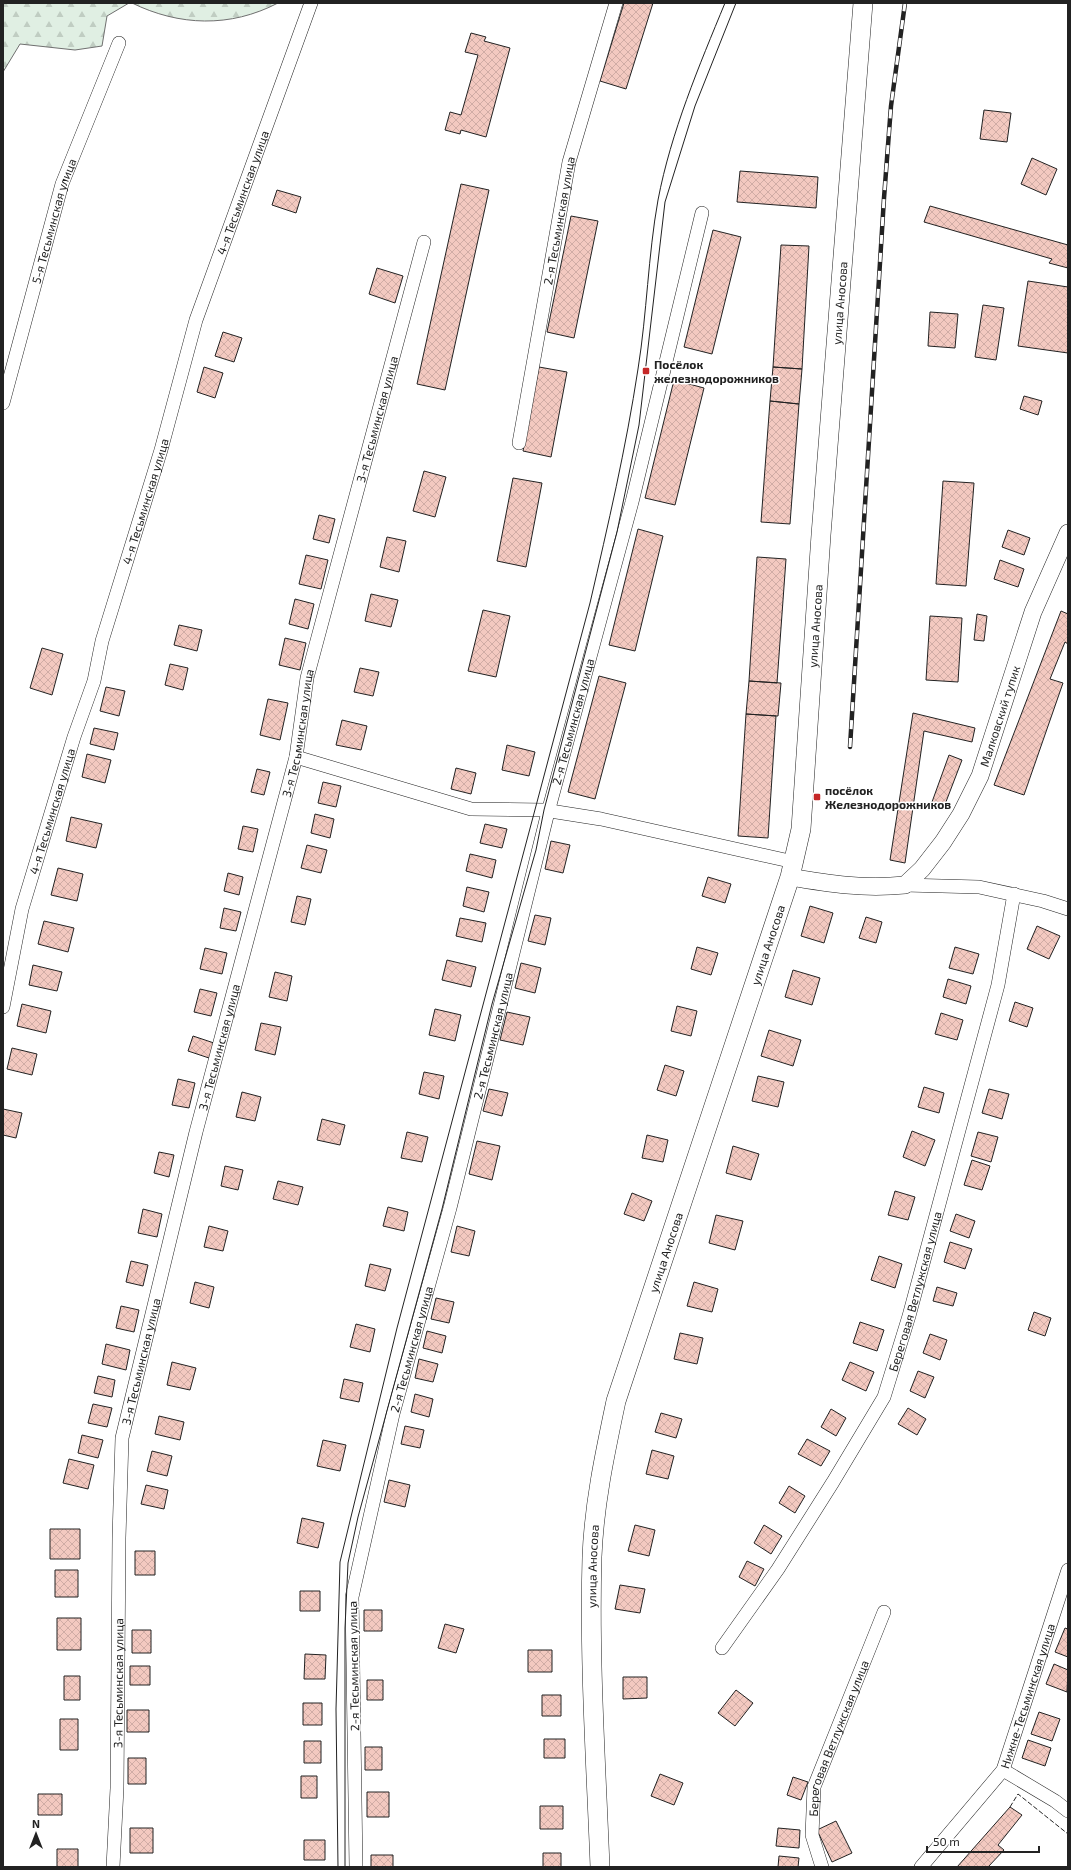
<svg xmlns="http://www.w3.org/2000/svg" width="1071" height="1870" font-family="'Exo 2',sans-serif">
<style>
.forest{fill:url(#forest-firs);stroke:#6f6f6f}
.building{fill:url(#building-cross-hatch);stroke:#222}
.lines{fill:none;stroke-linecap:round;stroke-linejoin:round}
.minor-casing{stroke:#222;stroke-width:14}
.tertiary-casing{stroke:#222;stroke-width:18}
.secondary-casing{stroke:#222;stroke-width:20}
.minor{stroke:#fff;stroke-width:13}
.tertiary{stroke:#fff;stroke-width:17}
.secondary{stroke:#fff;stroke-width:19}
.tram{stroke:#222;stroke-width:1}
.rail-casing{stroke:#222;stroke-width:4.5}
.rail{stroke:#fff;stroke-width:3;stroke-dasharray:9;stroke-linecap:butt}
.fence{stroke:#222;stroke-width:1;stroke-dasharray:5 2;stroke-linecap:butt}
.poi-dot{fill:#c62828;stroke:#fff;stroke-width:1.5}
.labels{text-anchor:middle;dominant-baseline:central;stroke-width:3;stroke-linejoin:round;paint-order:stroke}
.street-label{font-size:12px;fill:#222;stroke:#fff}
.poi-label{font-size:12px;font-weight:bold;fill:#222;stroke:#fff;text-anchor:start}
</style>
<defs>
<pattern id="forest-firs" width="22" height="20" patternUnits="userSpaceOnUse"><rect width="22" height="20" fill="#e0efe3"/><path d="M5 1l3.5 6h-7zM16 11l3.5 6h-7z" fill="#c0cdc2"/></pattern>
<pattern id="building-cross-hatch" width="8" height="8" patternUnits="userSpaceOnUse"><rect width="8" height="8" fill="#f3c9c0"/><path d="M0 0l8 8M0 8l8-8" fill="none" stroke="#d0aca5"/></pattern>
</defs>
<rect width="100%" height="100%" fill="#fff"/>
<path class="forest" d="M3 3H129L107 16 102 46 75 50 20 44 3 72Z
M132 3H278C230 28 179 26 132 3Z"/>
<path class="building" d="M624 3H653L626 89 600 81Z
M471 33 486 37 484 41 510 48 486 137 461 130 460 134 445 130 450 112 461 115 478 55 465 52Z
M984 110 1011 113 1007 142 980 139Z
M1032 158 1057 169 1046 195 1021 184Z
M740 171 818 177 816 208 737 202Z
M461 184 489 190 445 390 417 384Z
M277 190 301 197 296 213 272 205Z
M930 206 1068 245V268L1049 263 1052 259 924 222Z
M571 216 598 221 574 338 547 332Z
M713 230 741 237 712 354 684 347Z
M781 245 809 246 802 369 773 367Z
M377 268 403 276 395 303 369 294Z
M1028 281 1068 287V353L1018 346Z
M983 305 1004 308 996 360 975 357Z
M930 312 958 314 955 348 928 346Z
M223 332 242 338 234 362 215 356Z
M204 367 223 373 215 398 197 392Z
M539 367 567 372 551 457 523 451Z
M773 367 802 369 799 404 770 401Z
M674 380 704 388 675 505 645 498Z
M1024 396 1042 401 1038 415 1020 409Z
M770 401 799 404 790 524 761 522Z
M424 471 446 477 435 517 413 511Z
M513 478 542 483 526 567 497 561Z
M943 481 974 483 966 586 936 584Z
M319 515 335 519 329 543 313 539Z
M638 529 663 536 635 651 609 645Z
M1008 530 1030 538 1024 555 1002 547Z
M387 537 406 541 399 572 380 567Z
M306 555 328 560 321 589 299 584Z
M757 557 786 559 777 683 749 681Z
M1000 560 1024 569 1018 587 994 579Z
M371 594 398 600 391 627 365 621Z
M295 599 314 604 308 629 289 624Z
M483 610 510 616 496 677 468 671Z
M1061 611 1068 614V644L1065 642 1050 679 1063 683 1024 795 994 785Z
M977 614 987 616 984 641 974 640Z
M930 616 962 618 958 682 926 680Z
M179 625 202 630 197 651 174 645Z
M285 638 306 643 300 670 279 665Z
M42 648 63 654 52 695 30 688Z
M170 664 188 668 183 690 165 685Z
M360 668 379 672 373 696 354 692Z
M599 676 626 683 595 799 568 792Z
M749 681 781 683 778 716 746 714Z
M106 687 125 691 119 716 100 711Z
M268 699 288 703 280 740 260 735Z
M913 713 975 728 972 742 924 731 905 863 890 860Z
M746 714 776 716 768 838 738 836Z
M342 720 367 726 361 750 336 745Z
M94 728 118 733 114 750 90 744Z
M507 745 535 752 529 776 502 770Z
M87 754 111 760 105 783 82 777Z
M949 755 962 760 944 807 932 802Z
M456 768 476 773 471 794 451 789Z
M257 769 270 772 264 795 251 792Z
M323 782 341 786 336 807 318 803Z
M315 814 334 819 330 838 311 833Z
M71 817 102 824 96 848 66 841Z
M485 824 507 829 502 848 480 843Z
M243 826 258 829 253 852 238 849Z
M551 841 570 845 563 873 545 869Z
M307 845 327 850 321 873 301 868Z
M470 854 496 860 492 878 466 871Z
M58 868 83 874 77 901 51 895Z
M228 873 243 877 239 895 224 891Z
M708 877 731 884 725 903 702 896Z
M467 887 489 892 484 912 463 906Z
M297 896 311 899 305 925 291 922Z
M810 906 833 913 824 943 801 936Z
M224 908 241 912 236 931 220 928Z
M535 915 551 918 545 945 528 941Z
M866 917 882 922 876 943 859 938Z
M460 918 486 923 482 942 456 936Z
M44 921 74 928 68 952 38 944Z
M1037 926 1060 936 1049 959 1027 949Z
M697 947 718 953 711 975 691 969Z
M955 947 979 954 973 974 949 968Z
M205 948 227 953 222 974 200 969Z
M447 960 476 967 471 987 442 980Z
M521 963 541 968 535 993 515 988Z
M33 965 62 972 57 991 29 985Z
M793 970 820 978 812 1005 785 997Z
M275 972 292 976 287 1001 269 997Z
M948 979 971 986 966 1004 943 997Z
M200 989 217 993 211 1016 194 1012Z
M1015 1002 1033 1008 1027 1027 1009 1021Z
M22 1004 51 1011 46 1033 17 1026Z
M677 1006 697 1011 691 1036 671 1031Z
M435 1009 461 1015 455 1041 429 1035Z
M507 1012 530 1017 523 1045 500 1040Z
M941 1013 963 1020 957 1040 935 1034Z
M261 1023 281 1027 275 1055 255 1050Z
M769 1030 801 1040 793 1066 761 1056Z
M193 1036 217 1044 212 1059 188 1051Z
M12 1048 37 1054 32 1075 7 1069Z
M665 1065 684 1071 676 1096 657 1090Z
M424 1072 444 1076 439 1099 419 1094Z
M758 1076 784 1082 778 1107 752 1101Z
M178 1079 195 1083 189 1108 172 1105Z
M924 1087 944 1093 939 1113 918 1107Z
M489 1089 508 1093 502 1116 483 1111Z
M989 1089 1009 1094 1002 1119 982 1113Z
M242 1092 261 1097 255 1121 236 1117Z
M3 1109 22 1113 16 1138 3 1135Z
M322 1119 345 1125 340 1145 317 1140Z
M912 1131 935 1140 925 1166 903 1157Z
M407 1132 428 1137 422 1162 401 1158Z
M978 1132 998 1137 991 1162 971 1156Z
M647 1135 668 1140 663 1162 642 1158Z
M477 1141 500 1146 492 1180 469 1174Z
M733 1146 759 1154 751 1180 726 1173Z
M159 1152 174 1155 169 1177 154 1173Z
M972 1160 990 1166 982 1190 964 1185Z
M225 1166 243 1170 238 1190 221 1186Z
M278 1181 303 1187 298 1205 273 1199Z
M895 1191 915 1197 908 1220 888 1215Z
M632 1193 652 1201 644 1221 624 1214Z
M388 1207 408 1212 404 1231 383 1226Z
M143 1209 162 1214 157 1237 138 1233Z
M956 1214 975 1221 969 1238 950 1231Z
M716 1215 743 1221 735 1250 709 1243Z
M209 1226 228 1231 223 1251 204 1247Z
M457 1226 475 1231 469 1256 451 1252Z
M950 1242 972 1249 965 1269 944 1262Z
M879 1256 902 1264 895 1288 871 1280Z
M131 1261 148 1265 143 1286 126 1282Z
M370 1264 391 1269 385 1291 365 1286Z
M195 1282 214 1287 209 1308 190 1303Z
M694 1282 718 1289 712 1312 687 1306Z
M937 1287 957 1293 953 1306 933 1301Z
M436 1298 454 1302 449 1323 431 1319Z
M121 1306 139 1310 134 1332 116 1328Z
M1034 1312 1051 1318 1045 1336 1028 1330Z
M860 1322 884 1330 877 1351 853 1343Z
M356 1324 375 1329 370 1352 350 1347Z
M427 1331 446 1336 442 1353 423 1348Z
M680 1333 703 1338 697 1364 674 1359Z
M930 1334 947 1340 940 1360 923 1353Z
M106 1344 130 1350 126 1370 102 1364Z
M419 1359 438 1364 433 1382 415 1378Z
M172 1362 196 1368 190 1390 167 1385Z
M850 1362 874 1372 866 1391 842 1380Z
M918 1371 934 1377 925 1398 910 1391Z
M98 1376 115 1380 112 1397 94 1393Z
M344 1379 363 1383 359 1402 340 1398Z
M415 1394 433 1399 429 1417 411 1412Z
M93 1404 112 1408 107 1427 88 1423Z
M908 1408 926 1419 917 1435 898 1424Z
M831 1409 846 1418 836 1436 821 1427Z
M661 1413 682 1419 676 1438 655 1432Z
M159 1416 184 1422 180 1440 155 1434Z
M405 1426 424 1430 420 1448 401 1444Z
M82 1435 103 1440 98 1458 78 1453Z
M807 1439 830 1451 821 1466 798 1454Z
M323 1440 346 1445 340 1471 317 1466Z
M652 1450 674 1456 668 1479 646 1474Z
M152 1451 172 1456 167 1476 147 1471Z
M69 1459 94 1465 88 1489 63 1483Z
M389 1480 410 1485 405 1507 384 1502Z
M146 1485 168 1490 164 1509 141 1504Z
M789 1486 805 1496 795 1513 779 1503Z
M302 1518 324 1523 318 1548 297 1543Z
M635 1525 655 1530 649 1556 628 1551Z
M764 1525 782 1536 771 1554 754 1543Z
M50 1529H80V1559H50Z
M135 1551H155V1575H135Z
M747 1561 764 1569 755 1586 739 1577Z
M55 1570H78V1597H55Z
M620 1585 645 1589 640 1613 615 1609Z
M300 1591H320V1611H300Z
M364 1610H382V1631H364Z
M57 1618H81V1650H57Z
M445 1624 464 1629 456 1653 438 1648Z
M1065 1628 1068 1629V1657L1055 1652Z
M132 1630H151V1653H132Z
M528 1650H552V1672H528Z
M305 1654 326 1655 325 1679H304Z
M1054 1664 1068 1670 1067 1692 1046 1684Z
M130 1666H150V1685H130Z
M64 1676H80V1700H64Z
M623 1677H647V1698L623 1699Z
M367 1680H383V1700H367Z
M736 1690 753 1703 735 1726 718 1713Z
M542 1695H561V1716H542Z
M303 1703H322V1725H303Z
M127 1710H149V1732H127Z
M1039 1712 1060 1719 1052 1741 1031 1734Z
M60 1719H78V1750H60Z
M544 1739H565V1758H544Z
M1028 1740 1051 1748 1045 1766 1022 1758Z
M304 1741H321V1763H304Z
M365 1747H382V1770H365Z
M128 1758H146V1784H128Z
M660 1774 683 1783 674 1805 651 1796Z
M301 1776H317V1798H301Z
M793 1777 808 1782 801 1800 787 1795Z
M367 1792H389V1817H367Z
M38 1794H62V1815H38Z
M540 1806H563V1829H540Z
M1010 1807 1022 1815 998 1845 1004 1850 988 1867H957Z
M836 1821 852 1853 832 1862 817 1830Z
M130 1828H153V1853H130Z
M778 1828 800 1830 799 1848 776 1846Z
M304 1840H325V1860H304Z
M57 1849H78V1867H57Z
M543 1853H561V1867H543Z
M371 1855H393V1867H371Z
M779 1856 799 1858 798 1867H778Z"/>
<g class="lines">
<defs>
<g id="minor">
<path id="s1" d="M3 403 62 184 119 43"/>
<path id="s2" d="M519 443 569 162 616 3"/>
<path d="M296 757 471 809 544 810 601 819 794 862"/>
<path d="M905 885 979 887 1043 901 1068 909"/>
<path id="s3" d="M3 1007 22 909 74 737 94 681 102 641 161 450 196 320 311 3"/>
<path id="s4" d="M722 1648 778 1569 833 1482 884 1397 909 1316 998 985 1014 894"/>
<path d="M1003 1770 1055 1801 1068 1811"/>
<path id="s5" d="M113 1867 117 1788 119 1538 122 1438 196 1132 296 757 307 678 424 242"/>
<path id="s6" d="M356 1867 352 1597 393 1414 450 1208 548 812 632 502 702 213"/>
<path id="s7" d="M822 1867 812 1835 814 1787 884 1612"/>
<path id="s8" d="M921 1867 1003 1770 1068 1570"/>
</g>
<g id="tertiary">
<path id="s9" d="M790 877C830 884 864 889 905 885L922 869 943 842 961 814 980 776 1033 612 1068 533"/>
</g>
<g id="secondary">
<path id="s10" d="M600 1867C596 1764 589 1660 592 1557 594 1504 605 1453 616 1401L790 877 801 829 821 535 863 3"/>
</g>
</defs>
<use href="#minor" class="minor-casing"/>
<use href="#tertiary" class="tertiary-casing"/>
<use href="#secondary" class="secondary-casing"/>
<use href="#minor" class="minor"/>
<use href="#tertiary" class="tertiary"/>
<use href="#secondary" class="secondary"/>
<path class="tram" d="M338 1867 336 1709 340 1562 397 1328 590 603C608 525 626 448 638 369 647 313 648 256 658 200 671 132 699 66 725 3
M345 1867V1628L348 1563 358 1517 442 1209 492 1004 536 850 544 810 617 532 639 425 665 202 695 106 736 3"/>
<defs>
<path id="rail" d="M850 747 884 198 891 106 905 3"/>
</defs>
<use href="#rail" class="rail-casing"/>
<use href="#rail" class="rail"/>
<path class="fence" d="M1010 1807 1018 1794 1068 1834"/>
</g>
<g class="poi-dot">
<rect x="642" y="367" width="8" height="8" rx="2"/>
<rect x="813" y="793" width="8" height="8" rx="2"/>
</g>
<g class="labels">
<g class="street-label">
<text stroke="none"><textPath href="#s3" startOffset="850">4-я Тесьминская улица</textPath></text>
<text stroke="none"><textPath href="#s1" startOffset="189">5-я Тесьминская улица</textPath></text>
<text stroke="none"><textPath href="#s2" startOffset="226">2-я Тесьминская улица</textPath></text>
<text stroke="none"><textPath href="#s10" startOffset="1597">улица Аносова</textPath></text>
<text stroke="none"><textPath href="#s5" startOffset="1480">3-я Тесьминская улица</textPath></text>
<text stroke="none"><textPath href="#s3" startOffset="526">4-я Тесьминская улица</textPath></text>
<text stroke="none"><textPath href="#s10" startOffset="1273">улица Аносова</textPath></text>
<text stroke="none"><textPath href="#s9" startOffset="312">Малковский тупик</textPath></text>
<text stroke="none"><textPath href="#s6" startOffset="1173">2-я Тесьминская улица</textPath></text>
<text stroke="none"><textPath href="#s5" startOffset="1156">3-я Тесьминская улица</textPath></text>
<text stroke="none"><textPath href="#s3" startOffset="202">4-я Тесьминская улица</textPath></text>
<text stroke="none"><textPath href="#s10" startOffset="949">улица Аносова</textPath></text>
<text stroke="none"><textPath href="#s6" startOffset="849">2-я Тесьминская улица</textPath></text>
<text stroke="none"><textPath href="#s5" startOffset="832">3-я Тесьминская улица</textPath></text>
<text stroke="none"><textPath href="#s10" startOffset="625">улица Аносова</textPath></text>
<text stroke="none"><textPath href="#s4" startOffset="409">Береговая Ветлужская улица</textPath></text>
<text stroke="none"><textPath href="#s6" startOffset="525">2-я Тесьминская улица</textPath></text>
<text stroke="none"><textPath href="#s5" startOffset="508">3-я Тесьминская улица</textPath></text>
<text stroke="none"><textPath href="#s10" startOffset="301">улица Аносова</textPath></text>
<text transform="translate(353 1666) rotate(-91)">2-я Тесьминская улица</text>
<text stroke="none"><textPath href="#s5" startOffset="184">3-я Тесьминская улица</textPath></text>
<text stroke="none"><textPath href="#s8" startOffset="205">Нижне-Тесьминская улица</textPath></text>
<text stroke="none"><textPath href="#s7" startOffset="135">Береговая Ветлужская улица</textPath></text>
</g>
<g class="poi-label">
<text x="654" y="364">Посёлок<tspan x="654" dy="14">железнодорожников</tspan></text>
<text x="825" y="790">посёлок<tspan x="825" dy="14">Железнодорожников</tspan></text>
</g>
</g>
<rect width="1071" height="1870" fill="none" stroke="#222222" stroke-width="8"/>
<g transform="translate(36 1834)" stroke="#ffffff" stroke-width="3" paint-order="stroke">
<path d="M0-3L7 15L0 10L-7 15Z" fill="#222222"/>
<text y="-6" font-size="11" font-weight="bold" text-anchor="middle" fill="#222222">N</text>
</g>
<path d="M927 1846v6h112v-6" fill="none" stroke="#222222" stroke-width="2"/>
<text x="933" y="1846" font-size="12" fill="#222222" stroke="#ffffff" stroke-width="3" paint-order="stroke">50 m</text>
</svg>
